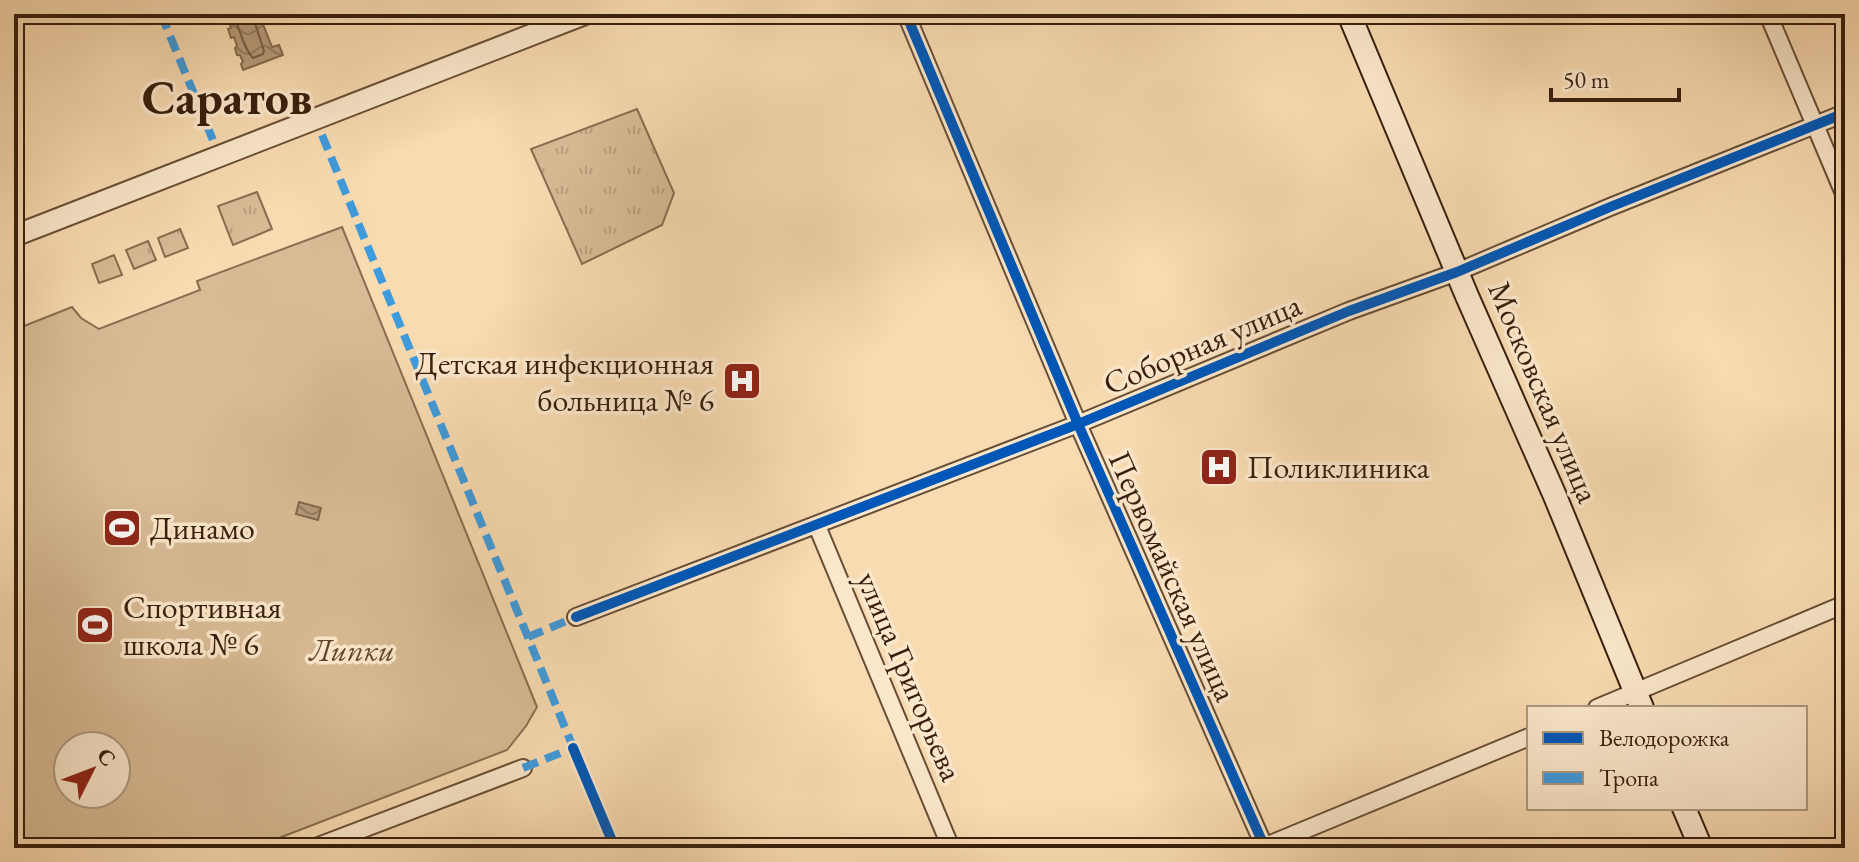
<svg xmlns="http://www.w3.org/2000/svg" width="1859" height="862" font-family="'EB Garamond',serif">
<style>
.grass{fill:url(#grass-tufts);stroke:#886d51;stroke-width:2}
.park{fill:#d8bb95;stroke:#886d51;stroke-width:2;fill-rule:evenodd}
.water{fill:url(#water-waves);stroke:#84694e;stroke-width:2}
.lines{fill:none;stroke-linecap:round;stroke-linejoin:round}
.shore{stroke:#785d43;stroke-width:2}
.minor-casing{stroke:#684e36;stroke-width:20}
.tertiary-casing{stroke:#684e36;stroke-width:24}
.secondary-casing{stroke:#381f0d;stroke-width:26}
.minor{stroke:#fbe8cc;stroke-width:16}
.tertiary{stroke:#fbe8cc;stroke-width:20}
.secondary{stroke:#fbe8cc;stroke-width:22}
.quiet{stroke:#3e9bde;stroke-width:8;stroke-dasharray:16 8;stroke-linecap:butt}
.cycleway-casing{stroke:#fbe8cc;stroke-width:15}
.cycleway{stroke:#0057b8;stroke-width:10}
.labels{text-anchor:middle;dominant-baseline:central;stroke-width:7;stroke-linejoin:round;paint-order:stroke}
.street-label{font-size:32px;fill:#381f0d;stroke:#fbe8cc}
.poi-label{font-size:32px;fill:#381f0d;stroke:#fbe8cc;text-anchor:start}
.park-label{font-size:32px;font-style:italic;fill:#60462f;stroke:#fbe8cc}
.town-label{font-size:48px;font-weight:bold;fill:#381f0d;stroke:#fbe8cc}
</style>
<defs>
<pattern id="grass-tufts" width="24" height="20" patternUnits="userSpaceOnUse" patternTransform="scale(2)"><rect width="24" height="20" fill="#d8bb95"/><path d="M3 7l-1-3M5 7V3M7 7l1-3M15 17l-1-3M17 17v-4M19 17l1-3" fill="none" stroke="#baa07f"/></pattern>
<pattern id="water-waves" width="16" height="10" patternUnits="userSpaceOnUse" patternTransform="scale(2)"><rect width="16" height="10" fill="#b79b79"/><path d="M0 5q4-4 8 0t8 0" fill="none" stroke="#967e62"/></pattern>
</defs>
<rect width="100%" height="100%" fill="#f9dbb1"/>
<filter id="stains"><feTurbulence type="fractalNoise" baseFrequency=".0025" numOctaves="4"/><feColorMatrix values="0 0 0 0 .2 0 0 0 0 .09 0 0 0 0 .02 0 0 0 .5 -.17"/></filter>
<radialGradient id="worn" r=".72"><stop offset=".6" stop-color="#630" stop-opacity="0"/><stop offset="1" stop-color="#630" stop-opacity=".3"/></radialGradient>
<path class="grass" d="M637 109 674 193 662 225 582 264 531 149Z
M257 192 272 229 233 245 218 206Z
M180 229 188 248 165 257 158 238Z
M148 241 156 260 134 269 126 250Z
M114 255 122 275 99 283 92 264Z"/>
<path class="park" d="M342 227 537 707 526 726 507 750 253 848H14V330L72 307 81 318 99 329 200 290 197 281ZM68 746H116V794H68Z"/>
<path class="water" d="M222 14H259L272 47 279 45 283 55 243 70 241 64 243 62 240 55H237L235 48 237 46 234 37 231 38 228 29 231 28 228 20H225Z
M299 502 321 508 318 520 296 514Z"/>
<g class="lines">
<path class="shore" d="M232 14C241 28 242 47 253 58L263 54 264 51 252 14"/>
<defs>
<path id="minor" d="M906 14 1078 424 1265 848
M1768 14 1845 196
M817 526 951 848
M576 617 1078 424 1349 311 1457 272 1610 207 1845 113
M1597 708 1845 604
M313 848 523 768
M1261 848 1529 737"/>
<path id="tertiary" d="M14 236 585 14"/>
<path id="secondary" d="M1349 14 1467 296 1555 496 1642 708
M1684 808 1701 848"/>
</defs>
<use href="#minor" class="minor-casing"/>
<use href="#tertiary" class="tertiary-casing"/>
<use href="#secondary" class="secondary-casing"/>
<use href="#minor" class="minor"/>
<use href="#tertiary" class="tertiary"/>
<use href="#secondary" class="secondary"/>
<path class="quiet" d="M161 14 215 145
M322 135 575 752
M528 637 576 617
M523 768 573 748"/>
<defs>
<path id="cycleway" d="M906 14 1078 424 1265 848
M576 617 1078 424 1349 311 1457 272 1610 207 1845 113
M573 748 615 848"/>
</defs>
<use href="#cycleway" class="cycleway-casing"/>
<use href="#cycleway" class="cycleway"/>
</g>
<defs>
<symbol id="hospital-square" viewBox="-11 -11 22 22"><rect x="-9" y="-9" width="18" height="18" rx="4" fill="#8f2418" stroke="#fbe8cc"/><path d="M-5-5h3v3.5h4V-5h3V5h-3V1.5h-4V5h-3Z" fill="#fff"/></symbol>
<symbol id="stadium-square" viewBox="-11 -11 22 22"><rect x="-9" y="-9" width="18" height="18" rx="4" fill="#8f2418" stroke="#fbe8cc"/><path d="M0-5a6.5 5 0 1 0 0 10a6.5 5 0 1 0 0-10ZM-3.5-1.8h7v3.6h-7Z" fill="#fff"/></symbol>
</defs>
<g fill-rule="evenodd">
<use href="#hospital-square" x="720" y="359" width="44" height="44"/>
<use href="#hospital-square" x="1197" y="445" width="44" height="44"/>
<use href="#stadium-square" x="100" y="506" width="44" height="44"/>
<use href="#stadium-square" x="73" y="603" width="44" height="44"/>
</g>
<g class="labels">
<g class="street-label">
<text transform="translate(1202 344) rotate(-23)">Соборная улица</text>
<text transform="translate(1544 392) rotate(67)">Московская улица</text>
<text transform="translate(1173 576) rotate(66)">Первомайская улица</text>
<text transform="translate(910 676) rotate(67)">улица Григорьева</text>
</g>
<g class="poi-label">
<text x="714" y="363" text-anchor="end">Детская инфекционная<tspan x="714" dy="37">больница № 6</tspan></text>
<text x="1247" y="467">Поликлиника</text>
<text x="150" y="528">Динамо</text>
<text x="123" y="607">Спортивная<tspan x="123" dy="37">школа № 6</tspan></text>
</g>
<g class="park-label">
<text x="352" y="650">Липки</text>
</g>
<g class="town-label">
<text x="227" y="97">Саратов</text>
</g>
</g>
<rect width="1859" height="862" fill="none" stroke="#f9dbb1" stroke-width="48"/>
<rect x="16" y="16" width="1827" height="830" fill="none" stroke="#381f0d" stroke-width="4"/>
<rect x="24" y="24" width="1811" height="814" fill="none" stroke="#381f0d" stroke-width="2"/>
<rect x="1527" y="706" width="280" height="104" fill="#fbe8cc" stroke="#ad9880" stroke-width="2"/>
<rect x="1543" y="732" width="40" height="12" fill="#0057b8" stroke="#ad9880" stroke-width="2"/>
<text x="1599" y="746" font-size="24" fill="#381f0d">Велодорожка</text>
<rect x="1543" y="772" width="40" height="12" fill="#3e9bde" stroke="#ad9880" stroke-width="2"/>
<text x="1599" y="786" font-size="24" fill="#381f0d">Тропа</text>
<g transform="translate(92 770) rotate(48)"><circle r="38" fill="#fbe8cc" stroke="#ad9880" stroke-width="2"/>
<path d="M0-6L14 30L0 20L-14 30Z" fill="#8f2418"/>
<text y="-12" font-size="22" font-weight="bold" text-anchor="middle" fill="#381f0d">С</text>
</g>
<path d="M1551 88v12h128v-12" fill="none" stroke="#381f0d" stroke-width="4"/>
<text x="1563" y="88" font-size="24" fill="#381f0d" stroke="#fbe8cc" stroke-width="6" paint-order="stroke">50 m</text>
<rect width="100%" height="100%" filter="url(#stains)"/>
<rect width="100%" height="100%" fill="url(#worn)"/>
</svg>
